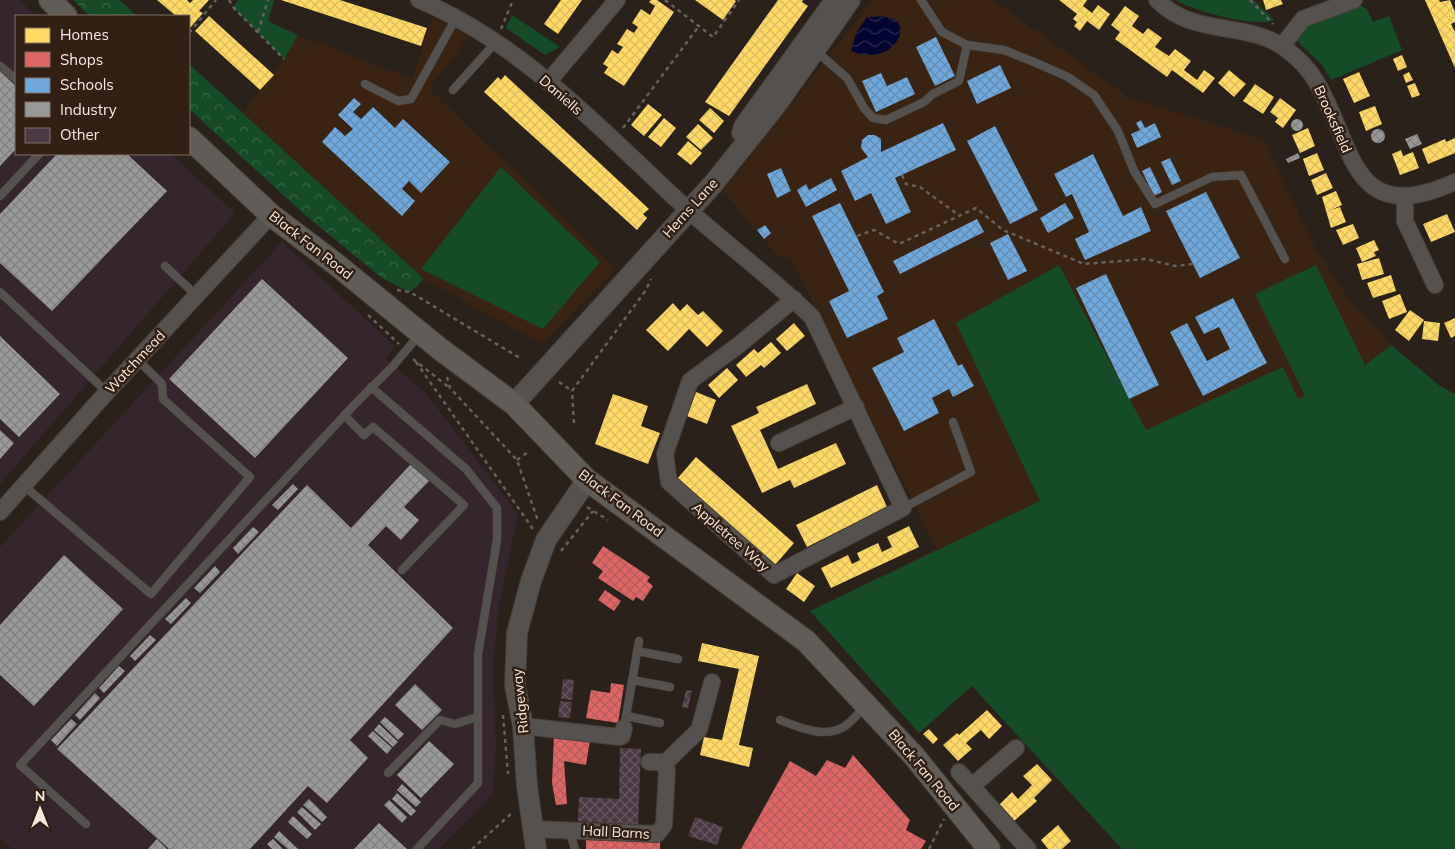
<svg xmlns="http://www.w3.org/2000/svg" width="1455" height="849" font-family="Mulish,sans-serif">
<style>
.industrial{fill:#35252c}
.built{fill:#392414}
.green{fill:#154c27}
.forest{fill:url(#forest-crowns)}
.water{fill:url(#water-waves)}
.homes{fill:url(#homes-cross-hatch)}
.shops{fill:url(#shops-cross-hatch)}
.schools{fill:url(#schools-cross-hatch)}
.industry{fill:url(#industry-cross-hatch)}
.building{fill:url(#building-cross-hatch)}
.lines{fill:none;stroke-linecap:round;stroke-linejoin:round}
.service-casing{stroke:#463e38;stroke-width:9}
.minor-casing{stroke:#463e38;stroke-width:18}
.tertiary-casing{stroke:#463e38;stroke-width:22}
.secondary-casing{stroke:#463e38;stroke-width:24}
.path{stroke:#66615d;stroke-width:2.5;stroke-dasharray:4 4;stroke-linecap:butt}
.service{stroke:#55514e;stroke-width:8}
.minor{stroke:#55514e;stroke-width:16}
.tertiary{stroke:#55514e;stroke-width:20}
.secondary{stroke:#605c57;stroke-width:22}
.labels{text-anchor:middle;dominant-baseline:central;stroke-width:5;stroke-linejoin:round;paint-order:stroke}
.street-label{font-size:14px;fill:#f6eae1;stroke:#322014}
</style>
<defs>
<pattern id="forest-crowns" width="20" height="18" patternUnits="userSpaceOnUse" patternTransform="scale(1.25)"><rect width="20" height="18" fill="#154c27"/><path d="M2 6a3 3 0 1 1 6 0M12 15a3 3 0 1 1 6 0" fill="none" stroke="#386646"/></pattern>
<pattern id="water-waves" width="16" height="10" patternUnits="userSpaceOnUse" patternTransform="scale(1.25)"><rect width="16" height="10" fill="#040431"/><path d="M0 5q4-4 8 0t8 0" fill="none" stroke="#29294f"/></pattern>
<pattern id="homes-cross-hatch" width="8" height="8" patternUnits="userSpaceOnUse" patternTransform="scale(1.25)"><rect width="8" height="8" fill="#ffd966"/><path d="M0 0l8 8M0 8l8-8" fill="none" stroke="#dbbc5f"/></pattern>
<pattern id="shops-cross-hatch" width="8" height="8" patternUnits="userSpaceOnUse" patternTransform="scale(1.25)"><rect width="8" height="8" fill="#e06666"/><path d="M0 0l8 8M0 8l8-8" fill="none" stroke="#b35c5c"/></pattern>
<pattern id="schools-cross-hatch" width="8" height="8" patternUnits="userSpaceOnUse" patternTransform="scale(1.25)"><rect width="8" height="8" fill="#6fa8dc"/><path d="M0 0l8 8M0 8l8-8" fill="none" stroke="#648bae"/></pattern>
<pattern id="industry-cross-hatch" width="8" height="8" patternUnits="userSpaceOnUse" patternTransform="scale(1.25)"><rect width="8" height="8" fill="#999"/><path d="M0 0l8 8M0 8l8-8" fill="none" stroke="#818080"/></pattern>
<pattern id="building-cross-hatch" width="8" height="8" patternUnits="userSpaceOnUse" patternTransform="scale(1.25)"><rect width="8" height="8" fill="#4b3943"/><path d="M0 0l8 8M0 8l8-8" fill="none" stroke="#66565e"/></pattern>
</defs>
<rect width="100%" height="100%" fill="#2b211b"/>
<path class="industrial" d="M0 0H20L35 16H16V154H171L235 213 0 484Z
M282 242 394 345 386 359 426 393 518 514 499 606 493 664 496 746 493 794 439 849H13L0 840V547Z"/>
<path class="built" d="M873 0H993L1129 98 1263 139 1316 249 1348 298 1391 345 1440 386 1455 394V849H1122L972 686 919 733 810 611 937 549 790 257 780 258 723 191Z
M433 17 469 36 429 89 616 269 542 344 424 279 242 114 284 59 298 35 412 79Z"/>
<path class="green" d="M238 0H274L268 21 298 35 284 59 233 7Z
M1176 0H1254L1274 20C1258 28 1192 11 1176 0Z
M1359 5 1367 9 1373 22 1389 16 1402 50 1331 80 1321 64 1299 43 1296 38 1305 25Z
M512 15 560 47 545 55 506 28Z
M501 167 600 262 543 329 421 269Z
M1059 265 1146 430 1283 367 1298 399 1305 396 1255 294 1316 265 1365 365 1391 345 1440 386 1455 394V849H1122L972 686 919 733 810 611 1040 501 956 323Z"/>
<path class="forest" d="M73 0H119L137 16H90Z
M189 64 424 279 410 292 382 278 304 214 189 109Z"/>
<path class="water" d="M867 17C873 17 881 16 887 17 918 22 892 69 851 51L856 33Z"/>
<path class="homes" d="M157 0H187L190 3 193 0H209L199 11 203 13 189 29V16H176Z
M281 0H340L427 28 421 46Z
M561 0H582L558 34 544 24Z
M651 0H657L674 12 624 86 604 73 608 67 603 64 612 50 618 54 623 47 617 44 627 29 634 33 638 27 632 23 641 9 650 15 655 6 649 2Z
M695 0H734L736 1 723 20Z
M778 0H803L802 2 808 6 729 116 705 102Z
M1059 0H1087L1083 6 1092 13 1098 5 1110 14 1099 30 1087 21 1080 31 1074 26 1077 22 1073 19 1077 14Z
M1263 0H1281L1283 4 1266 10Z
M1425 0H1439L1440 2 1450 0 1455 12V22L1451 24 1455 32V68Z
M1125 6 1139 16 1132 26 1143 34 1148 28 1162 38 1155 47 1169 56 1175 49 1191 61 1184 70 1197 80 1204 70 1215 78 1203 93 1172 70 1167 77 1115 39 1120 32 1111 25Z
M209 16 274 75 260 90 195 31Z
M1402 55 1407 67 1398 71 1393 59Z
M1229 70 1246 84 1234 97 1218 83Z
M1359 72 1370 96 1354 103 1343 79Z
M1409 72 1413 80 1406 83 1403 75Z
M505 75 649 209 643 214 647 218 637 230 484 92 498 77 501 80Z
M1415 83 1420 95 1412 98 1407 86Z
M1255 84 1274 97 1263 114 1243 101Z
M1280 98 1296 110 1283 128 1275 122 1278 118 1270 112Z
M648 104 662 115 644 136 631 125Z
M1375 106 1382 124 1366 131 1359 112Z
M710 108 724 121 714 133 699 120Z
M664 118 676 128 661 147 648 137Z
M698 124 713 138 701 150 686 137Z
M1308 128 1315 146 1300 153 1292 135Z
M1455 138V153L1428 164 1422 149 1445 139 1446 142Z
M688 141 702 153 691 165 677 154Z
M1401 150 1403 156 1413 152 1419 168 1400 175 1392 154Z
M1317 153 1324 170 1309 176 1303 159Z
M1326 173 1333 188 1317 195 1311 180Z
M1336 191 1342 205 1331 210 1340 207 1346 222 1331 228 1322 197Z
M1447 214 1455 232 1431 242 1423 224Z
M1353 224 1359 238 1343 245 1336 230Z
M1374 240 1379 250 1374 252 1376 256 1362 262 1356 248Z
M1379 258 1384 274 1362 280 1357 264Z
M1391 275 1396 291 1373 298 1367 283Z
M1400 294 1407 312 1389 319 1382 301Z
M673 303 680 311 687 304 698 315 703 311 723 331 707 347 689 329 668 351 646 330Z
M1410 310 1424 320 1409 341 1395 330Z
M1455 318V336L1451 338 1444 323Z
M1424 321 1440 323 1438 341 1422 339Z
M794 323 805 336 787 351 776 339Z
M771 342 781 353 764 368 761 365 746 377 736 365 754 349 758 353Z
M727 368 738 380 719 398 708 385Z
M807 384 816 404 760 430 778 469 836 443 846 464 794 488 790 480 762 493 731 426 759 413 756 407Z
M696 392 716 400 707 424 687 416Z
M613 394 648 406 641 426 660 433 648 464 595 444Z
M696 457 794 543 775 565 677 479Z
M877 485 887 507 807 547 796 525Z
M909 526 919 547 831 588 821 568 848 555 852 564 860 560 857 553 878 543 882 552 892 547 887 537Z
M797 573 815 586 804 602 786 589Z
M702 643 759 656 739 745 753 748 749 767 700 755 704 737 722 740 739 669 698 661Z
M987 710 1002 726 989 739 981 730 966 743 972 749 958 761 943 745 957 733 959 735Z
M929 729 938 739 933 744 923 734Z
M1037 764 1052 780 1034 798 1037 801 1014 821 999 805 1012 792 1018 799 1032 785 1023 776Z
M1058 825 1071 841 1062 849H1048L1041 840Z"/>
<path class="shops" d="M603 546 650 577 647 581 653 586 643 601 636 597 633 601 598 578 603 571 592 563Z
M605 590 621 601 614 611 598 600Z
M611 683 624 685 618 723 586 718 591 690 610 693Z
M554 734 590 740 586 765 564 761 567 804 556 805 552 783Z
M853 755 910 820 906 830 926 841 921 849H741L790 761 816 776 827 760 845 768Z
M586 840 660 842V849H586Z"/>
<path class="schools" d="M936 37 955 76 935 86 916 47Z
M1000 65 1011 88 977 104 967 81Z
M881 73 887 86 907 77 915 94 876 112 862 81Z
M354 98 361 104 353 112 361 119 373 107 395 128 403 119 450 162 421 193 409 181 402 189 415 201 402 216 322 142 335 127 345 136 353 129 338 115Z
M1141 120 1145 128 1155 123 1161 137 1137 148 1131 134 1140 130 1136 123Z
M943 123 956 150 895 178 911 212 886 224 871 193 855 201 841 171 868 157 861 148 862 140 868 135H875L881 139V152Z
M995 126 1038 210 1010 224 967 141Z
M1093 154 1123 216 1141 207 1151 231 1085 260 1075 239 1089 232 1072 194 1066 197 1054 174Z
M1170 158 1181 181 1172 185 1161 162Z
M1150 167 1162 192 1154 196 1142 171Z
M781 168 791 191 777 198 767 174Z
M831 178 837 190 806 207 797 190 806 184 809 190Z
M1206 192 1240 258 1200 278 1166 211Z
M840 203 884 292 877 296 888 319 847 338 829 301 849 291 812 216Z
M1065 203 1074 218 1048 233 1040 218Z
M977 219 984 232 900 274 893 261Z
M765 225 771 233 764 239 757 230Z
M1008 234 1027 271 1008 280 990 243Z
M1106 274 1159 385 1129 399 1076 288Z
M1233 298 1267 363 1203 396 1170 332 1187 323 1207 361 1230 349 1219 327 1204 334 1195 317Z
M934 319 958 366 962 364 974 386 953 397 949 389 932 398 939 413 904 431 872 368 904 352 897 338Z"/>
<path class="industry" d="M0 71 16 86V149L0 166Z
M1291 125a6 6 0 1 1 12 0a6 6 0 1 1-12 0Z
M1371 136a7 7 0 1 1 14 0a7 7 0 1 1-14 0Z
M1417 134 1422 144 1410 149 1405 139Z
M1298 153 1300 158 1288 163 1286 159Z
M57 154H127L167 191 52 311 0 263V214Z
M262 279 348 358 255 458 169 379Z
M0 336 60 394 19 437 0 419Z
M0 430 14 443 0 459Z
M412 463 430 480 404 507 419 520 401 540 386 526 368 545 453 628 350 740 368 758 327 803 308 786 250 849H169L57 749 307 485 351 528Z
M293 484 298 489 278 510 272 505Z
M253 527 259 532 238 554 233 548Z
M64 555 123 609 34 706 0 675V625Z
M215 566 220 572 200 593 194 588Z
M186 598 191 603 171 624 165 619Z
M150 635 156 640 135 661 130 656Z
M119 666 125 671 104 693 99 688Z
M415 684 442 710 422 730 395 705Z
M95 693 100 698 80 720 75 715Z
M385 717 404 734 398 740 380 722Z
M71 719 77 724 57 746 51 740Z
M379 724 398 742 393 747 374 730Z
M373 731 392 748 387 754 368 736Z
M429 741 454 764 421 798 397 775Z
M402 784 421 802 416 807 397 790Z
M397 793 416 811 411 816 392 799Z
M309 799 327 817 322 822 303 805Z
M389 800 407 817 402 823 384 805Z
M302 807 321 824 315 830 297 812Z
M293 816 312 834 307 839 288 822Z
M379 823 395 838 407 849H354Z
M279 831 298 849H288L274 837Z
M157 839 167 849H148Z
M273 839 283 849H272L267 844Z"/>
<path class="building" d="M563 679 574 680 572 700 561 699Z
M686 690 692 691 688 708 682 707Z
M560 701 572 702 570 718 558 717Z
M620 748 641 749 638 825 578 821 579 797 619 799Z
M695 817 723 827 717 845 688 836Z"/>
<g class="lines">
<defs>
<path id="service" d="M921 0 942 32 967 45 1004 50 1034 62 1068 77 1094 95 1118 131 1134 171 1155 204 1212 177 1241 175 1285 259
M816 51 847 78 864 108 873 118 886 120 924 102 933 94 959 81 967 45
M0 66 16 79
M365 84 398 101 411 99 456 18
M453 90 496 42
M0 196 39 154
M165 266 197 296
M0 292 107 392
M371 387 466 469 497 508V540L478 654V783L417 849
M344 415 364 435 373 427 464 505 402 570
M23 485 151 594 250 477 163 399 162 384 137 359
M903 508 971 472 953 422
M637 651 678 659
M632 680 670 687
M626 716 660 723
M780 720C800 728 826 739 845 726 853 721 859 712 865 706
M624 728 639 641
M388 773 440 720 455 724 477 717
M86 824 20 765 355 404 393 366 419 335
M569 830 575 849"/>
<path id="minor" d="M419 0C524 44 604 133 686 208 727 245 772 278 812 317L903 508 774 575 669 482 665 454 690 381 740 344 794 299
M1157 0C1193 37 1246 21 1283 47 1296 56 1309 69 1317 83 1355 148 1351 229 1455 182
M1282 46 1303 19 1354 0
M548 82 617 0
M749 140 740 133 742 126 833 0
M1405 197V221L1435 285
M779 443 856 407
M0 512 107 392 271 215
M523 726 620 737 622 736 624 728
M663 765 699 730 712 682
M959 772 1028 849
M972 786 1016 748
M533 829 657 834 664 825 667 770 661 762H649"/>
<path id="tertiary" d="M514 404 713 184 777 104 850 0
M536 849 527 786 523 726 515 685 517 633 531 581 546 540 587 480"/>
<path id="secondary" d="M50 0 66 16
M189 138 271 215 337 265 440 349 514 404 587 480 806 641 914 756 989 849"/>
</defs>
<use href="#service" class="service-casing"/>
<use href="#minor" class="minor-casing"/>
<use href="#tertiary" class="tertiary-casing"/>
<use href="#secondary" class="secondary-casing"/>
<path class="path" d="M229 0 233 7 284 59
M665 0 713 37 739 0
M1250 0 1273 24
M501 29 513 0
M258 32 268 0
M189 33 216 0
M623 128 699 26
M902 175 906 184 920 187 960 216
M857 236 874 230 899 244 976 208 1003 230 1084 264 1146 259 1175 266 1193 264
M397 290 410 292 520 358
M368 315 399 344
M413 359 450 388
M416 362 533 529
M447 377 450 388 517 460 538 521
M559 382 572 391
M574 423 572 391 646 290 651 279
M517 460 528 452
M587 507 608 520
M561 551 593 511
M503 715 508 774
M472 849 513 812
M929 849 944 819"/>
<use href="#service" class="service"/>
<use href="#minor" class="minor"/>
<use href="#tertiary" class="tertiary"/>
<use href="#secondary" class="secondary"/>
</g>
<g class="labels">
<g class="street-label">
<text transform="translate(561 95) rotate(41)">Daniells</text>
<text transform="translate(1333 119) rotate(66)">Brooksfield</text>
<text transform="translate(690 208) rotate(-48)">Herns Lane</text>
<text transform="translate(311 245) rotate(38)">Black Fan Road</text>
<text transform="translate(135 362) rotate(-47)">Watchmead</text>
<text transform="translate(621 503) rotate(37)">Black Fan Road</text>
<text transform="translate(731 537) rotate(41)">Appletree Way</text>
<text transform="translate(520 701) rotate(-96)">Ridgeway</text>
<text transform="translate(924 770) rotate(50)">Black Fan Road</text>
<text transform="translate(616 832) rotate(3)">Hall Barns</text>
</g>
</g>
<rect x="15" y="15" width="175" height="140" fill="#322014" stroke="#807166"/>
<rect x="25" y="28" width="25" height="15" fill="#ffd966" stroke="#807166"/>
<text x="60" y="40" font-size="15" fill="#f6eae1">Homes</text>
<rect x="25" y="52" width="25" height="15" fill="#e06666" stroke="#807166"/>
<text x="60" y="65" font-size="15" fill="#f6eae1">Shops</text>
<rect x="25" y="78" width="25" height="15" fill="#6fa8dc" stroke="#807166"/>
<text x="60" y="90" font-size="15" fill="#f6eae1">Schools</text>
<rect x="25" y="102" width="25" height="15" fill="#999999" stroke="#807166"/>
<text x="60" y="115" font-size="15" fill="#f6eae1">Industry</text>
<rect x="25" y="128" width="25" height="15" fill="#4b3943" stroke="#807166"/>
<text x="60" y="140" font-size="15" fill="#f6eae1">Other</text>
<g transform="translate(40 809)" stroke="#322014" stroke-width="4" paint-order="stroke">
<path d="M0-4L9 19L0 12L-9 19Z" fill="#f6eae1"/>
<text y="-8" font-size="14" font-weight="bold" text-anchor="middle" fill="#f6eae1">N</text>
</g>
</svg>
